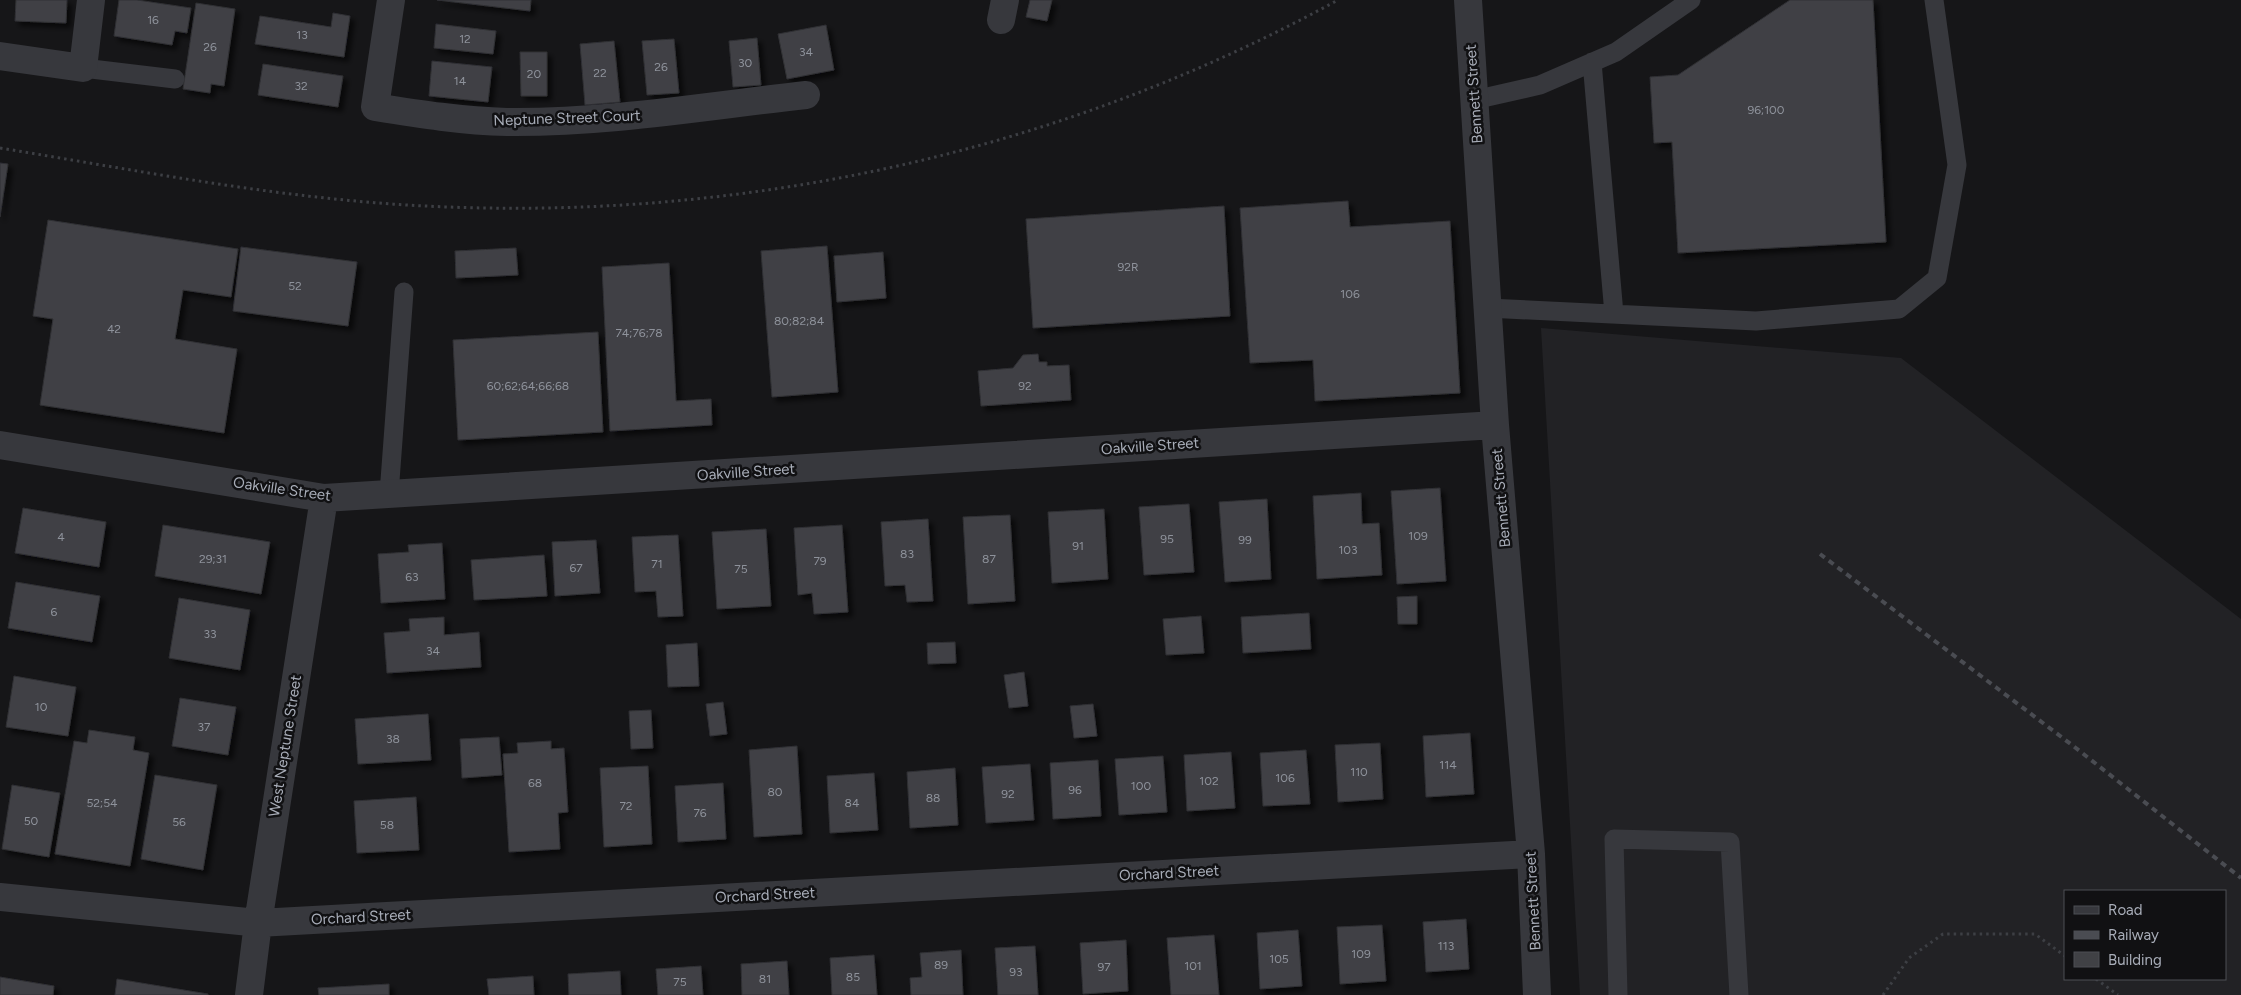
<svg xmlns="http://www.w3.org/2000/svg" width="2241" height="995" font-family="Figtree,sans-serif">
<style>
.built{fill:#222225;fill-rule:evenodd}
.building{fill:#404145;stroke:#303034;filter:url(#shadow)}
.lines{fill:none;stroke-linecap:round;stroke-linejoin:round}
.path{stroke:#3d3f44;stroke-width:3;stroke-dasharray:2.5 4;stroke-linecap:butt}
.lane{stroke:#37383d;stroke-width:19}
.street{stroke:#37383d;stroke-width:28}
.rail{stroke:#4a4c52;stroke-width:4;stroke-dasharray:6 5;stroke-linecap:butt}
.labels{text-anchor:middle;dominant-baseline:central;stroke-width:5;stroke-linejoin:round;paint-order:stroke}
.number-label{font-size:12px;fill:#8e929b}
.street-label{font-size:15px;fill:#a8adb8;stroke:#111113}
</style>
<defs>
<filter id="shadow"><feDropShadow dx="4.5" dy="4.5" stdDeviation="2.5" flood-color="#0009"/></filter>
</defs>
<rect width="100%" height="100%" fill="#161618"/>
<path class="built" d="M1541 328 1901 358 2241 619V995H1580ZM2065 891H2225V979H2065Z"/>
<path class="building" d="M16 0H67L66 23 15 21Z
M119 0H137L191 8 187 33 175 31 172 45 114 36Z
M437 0H531L530 11Z
M1030 0H1052L1047 21 1026 17Z
M1790 0H1873L1886 242 1678 253 1672 142 1654 143 1650 77 1678 75Z
M196 3 235 9 224 86 211 84 210 93 183 89Z
M333 13 350 16 344 57 255 44 260 16 331 27Z
M436 24 496 31 493 54 434 48Z
M826 25 834 70 787 79 778 34Z
M757 38 761 85 733 87 729 41Z
M674 39 679 93 647 95 642 41Z
M614 41 620 102 585 105 580 44Z
M520 52H547V96H521Z
M432 61 492 67 488 102 429 96Z
M263 64 343 76 338 107 258 95Z
M0 163 8 164 0 217Z
M1348 201 1350 227 1450 221 1460 393 1315 401 1313 360 1250 363 1240 208Z
M1224 206 1230 316 1033 328 1026 219Z
M48 220 238 249 231 297 183 290 175 339 237 349 224 433 40 405 53 319 33 316Z
M827 246 838 392 772 397 761 251Z
M241 247 357 262 348 326 233 311Z
M516 248 518 275 456 278 455 251Z
M883 252 886 298 837 302 834 256Z
M669 263 676 401 711 399 712 425 610 431 602 267Z
M598 332 603 432 458 440 453 340Z
M1038 354 1039 362H1047V366L1069 365 1071 400 981 406 978 371 1013 368 1023 355Z
M1440 488 1446 581 1397 584 1391 491Z
M1361 493 1362 524 1379 523 1382 575 1317 579 1313 496Z
M1267 499 1271 579 1225 582 1219 502Z
M1189 504 1194 572 1144 575 1139 507Z
M23 508 106 522 99 567 15 553Z
M1104 509 1108 579 1052 583 1048 512Z
M1010 515 1015 601 968 604 963 517Z
M928 519 933 601 907 602 905 585 885 586 881 522Z
M163 525 270 542 261 594 155 576Z
M842 525 848 612 814 614 812 593 798 595 794 528Z
M766 529 771 606 717 609 712 532Z
M678 535 683 616 658 617 656 591 635 592 632 537Z
M596 540 600 593 555 596 552 542Z
M442 543 445 599 381 603 378 554 409 552 408 545Z
M544 555 547 596 474 600 471 560Z
M16 582 100 596 92 642 8 628Z
M1417 596V624H1398L1397 597Z
M179 598 250 610 240 670 169 658Z
M1309 613 1311 649 1243 653 1241 617Z
M1201 616 1204 653 1166 655 1163 619Z
M444 617V635L479 632 481 667 387 673 384 633 410 631 409 619Z
M955 642 956 663 928 664 927 643Z
M697 643 699 686 668 687 666 645Z
M1024 672 1028 706 1009 708 1004 675Z
M14 676 76 687 68 736 6 727Z
M180 698 236 707 228 755 172 746Z
M723 702 727 734 710 736 706 704Z
M1093 704 1097 736 1074 738 1070 706Z
M651 710 653 748 631 749 629 711Z
M428 714 431 760 358 764 355 719Z
M89 730 135 737 133 750 149 753 130 866 55 854 74 741 87 743Z
M1470 733 1474 794 1426 797 1423 736Z
M499 737 502 775 462 778 460 739Z
M551 741V749L564 748 568 812 558 813 560 849 509 852 503 754 518 753 517 743Z
M1380 743 1383 799 1338 802 1335 745Z
M797 746 802 834 754 837 749 750Z
M1306 750 1310 804 1263 806 1260 753Z
M1231 752 1235 808 1187 811 1184 755Z
M1163 756 1167 812 1119 815 1115 759Z
M1098 760 1101 816 1053 819 1050 763Z
M1030 764 1034 820 986 823 982 767Z
M648 766 652 844 604 847 600 768Z
M955 768 958 825 910 828 907 772Z
M874 773 878 830 830 833 827 776Z
M155 775 217 785 203 870 141 859Z
M723 783 726 839 678 842 675 786Z
M12 785 60 793 49 857 2 849Z
M416 797 419 850 357 853 354 801Z
M1466 919 1469 969 1426 972 1423 922Z
M1382 925 1386 981 1340 984 1337 927Z
M1298 930 1302 986 1260 989 1257 933Z
M1214 935 1219 995H1171L1167 938Z
M1126 940 1128 991 1083 994 1080 943Z
M1035 946 1038 995H998L995 948Z
M961 950 963 995H911L910 978 922 977 920 953Z
M874 955 877 995H832L830 958Z
M787 961 789 995H742L741 964Z
M701 966 703 995H658L656 969Z
M620 971 621 995H569L568 974Z
M533 976 534 995H489L487 979Z
M0 977 54 986 53 995H0Z
M117 979 208 994V995H115Z
M389 984V995H319L318 988Z"/>
<g class="lines">
<path class="path" d="M0 148C141 171 282 199 425 206 743 222 1058 153 1338 0
M2096 979 2118 995
M1883 995 1909 958 1943 934H2035L2065 956"/>
<path class="lane" d="M1592 62 1614 314
M83 68 175 79
M1474 100 1540 85 1616 52 1691 0
M1487 308 1756 321 1899 309 1937 278 1957 165 1934 0
M389 494 404 292
M1618 995 1614 839 1730 842 1739 995"/>
<path class="street" d="M391 0 375 107C419 114 463 121 507 122 608 123 707 106 806 95
M1468 0 1495 425 1531 854 1537 995
M1001 20 1005 0
M0 56 83 68 91 0
M0 445 324 498 1495 425
M0 897 258 923 1531 854
M249 995 258 923 324 498"/>
<path class="rail" d="M1820 554 2072 745 2241 878"/>
</g>
<g class="labels">
<g class="number-label">
<text x="153" y="20">16</text>
<text x="302" y="35">13</text>
<text x="465" y="39">12</text>
<text x="210" y="47">26</text>
<text x="806" y="52">34</text>
<text x="745" y="63">30</text>
<text x="661" y="67">26</text>
<text x="600" y="73">22</text>
<text x="534" y="74">20</text>
<text x="460" y="81">14</text>
<text x="301" y="86">32</text>
<text x="1766" y="110">96;100</text>
<text x="1128" y="267">92R</text>
<text x="295" y="286">52</text>
<text x="1350" y="294">106</text>
<text x="799" y="321">80;82;84</text>
<text x="114" y="329">42</text>
<text x="639" y="333">74;76;78</text>
<text x="528" y="386">60;62;64;66;68</text>
<text x="1025" y="386">92</text>
<text x="1418" y="536">109</text>
<text x="61" y="537">4</text>
<text x="1167" y="539">95</text>
<text x="1245" y="540">99</text>
<text x="1078" y="546">91</text>
<text x="1348" y="550">103</text>
<text x="907" y="554">83</text>
<text x="213" y="559">29;31</text>
<text x="989" y="559">87</text>
<text x="820" y="561">79</text>
<text x="657" y="564">71</text>
<text x="576" y="568">67</text>
<text x="741" y="569">75</text>
<text x="412" y="577">63</text>
<text x="54" y="612">6</text>
<text x="210" y="634">33</text>
<text x="433" y="651">34</text>
<text x="41" y="707">10</text>
<text x="204" y="727">37</text>
<text x="393" y="739">38</text>
<text x="1448" y="765">114</text>
<text x="1359" y="772">110</text>
<text x="1285" y="778">106</text>
<text x="1209" y="781">102</text>
<text x="535" y="783">68</text>
<text x="1141" y="786">100</text>
<text x="1075" y="790">96</text>
<text x="775" y="792">80</text>
<text x="1008" y="794">92</text>
<text x="933" y="798">88</text>
<text x="102" y="803">52;54</text>
<text x="852" y="803">84</text>
<text x="626" y="806">72</text>
<text x="700" y="813">76</text>
<text x="31" y="821">50</text>
<text x="179" y="822">56</text>
<text x="387" y="825">58</text>
<text x="1446" y="946">113</text>
<text x="1361" y="954">109</text>
<text x="1279" y="959">105</text>
<text x="941" y="965">89</text>
<text x="1193" y="966">101</text>
<text x="1104" y="967">97</text>
<text x="1016" y="972">93</text>
<text x="853" y="977">85</text>
<text x="765" y="979">81</text>
<text x="680" y="982">75</text>
</g>
<g class="street-label">
<text transform="translate(1474 94) rotate(-94)">Bennett Street</text>
<text transform="translate(567 118) rotate(-2)">Neptune Street Court</text>
<text transform="translate(1150 446) rotate(-4)">Oakville Street</text>
<text transform="translate(746 472) rotate(-4)">Oakville Street</text>
<text transform="translate(282 489) rotate(8)">Oakville Street</text>
<text transform="translate(1501 498) rotate(-95)">Bennett Street</text>
<text transform="translate(285 746) rotate(-81)">West Neptune Street</text>
<text transform="translate(1169 873) rotate(-3)">Orchard Street</text>
<text transform="translate(765 895) rotate(-3)">Orchard Street</text>
<text transform="translate(1533 901) rotate(-93)">Bennett Street</text>
<text transform="translate(361 917) rotate(-3)">Orchard Street</text>
</g>
</g>
<rect x="2064" y="890" width="162" height="90" fill="#111113" stroke="#4d4f55"/>
<rect x="2074" y="906" width="25" height="8" fill="#37383d" stroke="#4d4f55"/>
<text x="2108" y="915" font-size="15" fill="#a8adb8">Road</text>
<rect x="2074" y="931" width="25" height="8" fill="#4a4c52" stroke="#4d4f55"/>
<text x="2108" y="940" font-size="15" fill="#a8adb8">Railway</text>
<rect x="2074" y="952" width="25" height="15" fill="#404145" stroke="#4d4f55"/>
<text x="2108" y="965" font-size="15" fill="#a8adb8">Building</text>
</svg>
